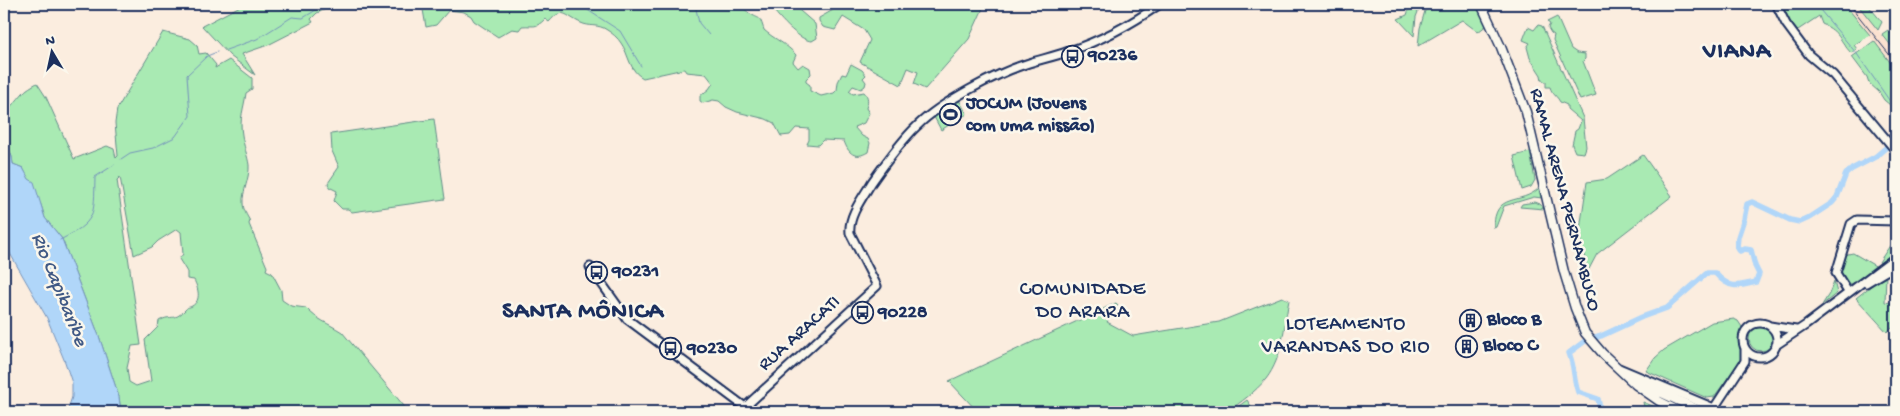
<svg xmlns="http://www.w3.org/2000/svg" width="1900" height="416" font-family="'Gochi Hand',sans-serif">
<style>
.built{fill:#fbe1d0}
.green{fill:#a9eab3;stroke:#628c88;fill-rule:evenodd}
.water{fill:#b0d6f9;stroke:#7493bb}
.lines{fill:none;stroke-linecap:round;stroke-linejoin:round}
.stream{stroke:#7493bb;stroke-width:1}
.canal{stroke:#b0d6f9;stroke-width:5.5}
.tertiary-casing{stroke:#1b2f5e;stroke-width:11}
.secondary-casing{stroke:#1b2f5e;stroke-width:11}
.tertiary{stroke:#fbf7ec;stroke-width:7}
.secondary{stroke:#fbf7ec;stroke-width:8}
.rail{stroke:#1b2f5e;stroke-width:1}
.labels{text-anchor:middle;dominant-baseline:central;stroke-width:5;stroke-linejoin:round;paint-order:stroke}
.poi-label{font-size:19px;font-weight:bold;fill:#1b2f5e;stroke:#fbf7ec;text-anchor:start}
.street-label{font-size:19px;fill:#1b2f5e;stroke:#fbf7ec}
.water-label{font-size:20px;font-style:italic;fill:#405985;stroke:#fbf7ec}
.neighbourhood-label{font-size:20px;letter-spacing:1px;fill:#1b2f5e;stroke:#fbf7ec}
.district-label{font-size:24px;font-weight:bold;letter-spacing:1px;fill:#1b2f5e;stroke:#fbf7ec}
</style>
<rect width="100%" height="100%" fill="#fbeddf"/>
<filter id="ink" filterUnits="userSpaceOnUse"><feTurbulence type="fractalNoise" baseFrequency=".02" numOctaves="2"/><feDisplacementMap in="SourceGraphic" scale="10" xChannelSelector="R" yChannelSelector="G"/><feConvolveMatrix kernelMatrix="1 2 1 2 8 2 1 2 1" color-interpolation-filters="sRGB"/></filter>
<g filter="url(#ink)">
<path class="built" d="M1844 4H1857L1896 52V70Z"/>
<path class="green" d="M244 4H337L317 13 311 19 313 22 268 45 242 54 255 75 230 56 202 26Z
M422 4H741C745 7 745 11 749 13 761 21 759 14 764 30 774 39 787 44 796 55L793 62 798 68 803 64 810 68 811 74 806 79V82L810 85V91L821 96 834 93 837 90 838 82 842 74 846 75 851 64 862 70 866 75 863 78 866 82 865 86 861 89 853 86 849 91 853 94 864 92C869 97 868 102 866 108L869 113 864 123 854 127 862 136 868 139 870 143 868 152C855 160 848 153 844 141L823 140 818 145 807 144 809 140V129L796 128 790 135 781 136 774 123 766 119 737 112 726 107 719 101 713 100 703 103 700 101V96L709 89 713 83 706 74 686 72 684 69 643 78C629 71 629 54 621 43 618 38 612 33 607 30 599 24 589 27 581 23 565 16 563 6 549 22L545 19C535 29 535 25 522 26L519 30 512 29 498 37 474 21 471 16 464 12 449 10 436 25 426 27Z
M769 4H792L815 24 817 38 812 41C799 41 776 15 769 4Z
M816 4H985L969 39 925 89 914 84 918 72 908 68 901 85 860 62 870 40 864 30 843 17 835 30 823 27 819 21V18L833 10 831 6 822 9Z
M1405 4H1421L1416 17 1414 36 1398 19 1407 15 1409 9Z
M1427 4H1477L1487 25 1478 32 1462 20 1418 46 1420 28Z
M1779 4H1844L1870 35 1854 45 1857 49 1851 53C1839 40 1840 32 1822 24L1819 16 1795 32Z
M1857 4H1867L1882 22 1878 30Z
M1557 17 1571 49 1577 53 1585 54V59L1583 61 1596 95 1580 100 1553 40 1554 35 1551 33 1548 28 1550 24 1547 22Z
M1538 25 1542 26 1583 118 1586 147 1584 153 1575 152 1572 145 1575 131 1578 129 1581 121 1567 109V105L1560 102C1557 96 1552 94 1550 87H1546V82L1542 80 1541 75 1530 58 1527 47 1530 43 1523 40 1528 27 1534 30Z
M1888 30 1896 40V52L1882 34Z
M163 32 190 39 197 45 199 54 206 53 216 65 215 68 229 60 252 78V89L246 93C244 109 239 118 242 135 243 144 248 157 249 165 250 178 242 192 243 203 243 209 247 216 250 221L249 224 267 267 266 270 272 273 281 290 282 300 291 306 306 308C317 320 328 323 342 332L409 412H121L119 397 99 336 62 239 45 218 41 205 23 168 13 164 12 157 4 138V110C13 106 16 101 23 93 26 89 32 86 37 83L46 97 74 159 107 146 114 149 116 158 118 156 115 123 117 109ZM120 177 134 255 152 247 158 241 177 229 181 232 183 254 179 259 187 272V279L194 280C198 288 202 300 192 306 186 309 190 305 185 310 182 313 179 316 175 317 168 318 166 317 159 321L158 327 145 340 151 381 136 386 129 382 127 368 132 346 141 345 117 180Z
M1874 41 1896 70V110L1884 100 1879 92 1869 83 1867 77 1852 57Z
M959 100 967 114 941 130 933 115Z
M434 119 445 199 352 212 348 209H342L334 201 337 191 329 187 328 183 339 167 332 151 331 134Z
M1530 152 1535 180 1531 187 1522 190 1514 156Z
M1643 155 1672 196 1597 254 1588 271 1581 243 1580 229 1587 182 1607 179Z
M1539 188H1541L1542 198 1534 197 1504 206 1496 227 1494 228C1494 191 1521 206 1539 188Z
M1535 202 1540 204 1544 209 1520 207 1522 204Z
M1892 222 1896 223V253L1882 264 1879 262 1891 244Z
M1853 253 1877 267 1847 286 1839 273 1845 257 1848 254Z
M1886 274 1885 302 1896 304V323L1887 332 1856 298Z
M1834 281 1837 293 1822 305 1829 294Z
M1282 297 1289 300C1284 326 1283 357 1266 379 1255 392 1241 402 1227 412H978L949 381 1116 303 1118 305 1107 322 1133 336 1219 322Z
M1734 319 1738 321 1742 327 1740 340 1743 357 1714 397 1707 398 1646 371 1655 358 1664 350 1712 322Z
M1749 339a12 12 0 1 1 24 0a12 12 0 1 1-24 0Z
M1247 400 1255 412H1231Z
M1643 402 1655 407 1656 406 1674 412H1645Z"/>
<path class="water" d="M4 138 12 157 13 164 23 168 29 179 34 182 45 218 62 239 99 336 119 397 121 412H67L72 397V383L65 362 47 318 4 243Z"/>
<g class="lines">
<path class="stream" d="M580 4 586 9 620 31 641 66
M695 4 699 23 709 35
M1815 4 1857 54 1896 110
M226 50 257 39 292 17 303 18 316 10 322 4
M121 159 130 153 153 148 175 137 190 116 187 75 207 56 217 52
M60 240C97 221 94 216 95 177L114 165"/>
<path class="canal" d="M1598 412 1600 409 1598 399 1578 392C1573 378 1575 368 1569 353L1585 341 1601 336 1642 317 1667 308 1707 273H1715C1729 289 1737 287 1756 282L1759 274 1755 266 1751 250 1745 249 1740 251 1737 247 1738 237 1744 219 1747 204 1752 202 1790 220 1800 222 1809 218 1832 203 1837 197 1846 174 1852 169 1875 157 1896 139"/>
<defs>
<path id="tertiary" d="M1776 4 1786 24 1809 55 1833 75 1896 151
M590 267 627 319 745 407 877 286 850 233C848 216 863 197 872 182 884 165 902 140 917 126 941 102 997 73 1029 63 1042 59 1056 56 1069 51 1100 41 1133 23 1160 4
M1866 283 1886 271 1896 269
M1848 292 1836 273 1851 224 1857 220 1896 221
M1743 340a17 17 0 1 1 34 0a17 17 0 1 1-34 0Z
M1770 326 1796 330
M1776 345 1806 325 1896 257
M1619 368 1714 408 1719 412
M1714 408 1745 361V348"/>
<path id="secondary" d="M1481 4 1501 47 1526 112 1564 272 1575 308 1585 333 1603 354 1636 385 1659 401 1681 412
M1632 376 1653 389 1703 412"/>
</defs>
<use href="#tertiary" class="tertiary-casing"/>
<use href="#secondary" class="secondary-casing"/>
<use href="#tertiary" class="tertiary"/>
<use href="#secondary" class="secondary"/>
<path class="rail" d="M1849 4 1896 63"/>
</g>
</g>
<defs>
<symbol id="bus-ring" viewBox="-11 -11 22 22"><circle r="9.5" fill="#fbf7ec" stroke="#1b2f5e" stroke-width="1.5"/><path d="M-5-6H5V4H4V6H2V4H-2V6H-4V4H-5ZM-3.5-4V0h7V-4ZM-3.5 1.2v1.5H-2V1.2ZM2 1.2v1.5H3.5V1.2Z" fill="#1b2f5e"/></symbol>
<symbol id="stadium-ring" viewBox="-11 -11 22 22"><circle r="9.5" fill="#fbf7ec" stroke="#1b2f5e" stroke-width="1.5"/><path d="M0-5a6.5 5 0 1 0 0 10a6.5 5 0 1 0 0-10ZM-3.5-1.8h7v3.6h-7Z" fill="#1b2f5e"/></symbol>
<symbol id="building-ring" viewBox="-11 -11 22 22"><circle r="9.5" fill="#fbf7ec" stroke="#1b2f5e" stroke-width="1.5"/><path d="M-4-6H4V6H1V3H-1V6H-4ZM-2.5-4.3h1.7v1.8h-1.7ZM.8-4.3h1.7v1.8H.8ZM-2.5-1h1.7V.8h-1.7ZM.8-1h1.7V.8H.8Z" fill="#1b2f5e"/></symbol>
</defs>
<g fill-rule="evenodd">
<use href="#bus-ring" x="1060" y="44" width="25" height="25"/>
<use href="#stadium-ring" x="938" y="102" width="25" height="25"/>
<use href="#bus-ring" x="584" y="260" width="25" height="25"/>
<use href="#bus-ring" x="850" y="300" width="25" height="25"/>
<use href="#building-ring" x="1458" y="308" width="25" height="25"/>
<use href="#building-ring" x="1454" y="334" width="25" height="25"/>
<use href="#bus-ring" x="658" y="336" width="25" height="25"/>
</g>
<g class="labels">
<g class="poi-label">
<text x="1088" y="56">90236</text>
<text x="966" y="104">JOCUM (Jovens<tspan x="966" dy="22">com uma missão)</tspan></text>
<text x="612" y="272">90231</text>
<text x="878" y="313">90228</text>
<text x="1487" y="320">Bloco B</text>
<text x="1483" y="346">Bloco C</text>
<text x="687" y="349">90230</text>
</g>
<g class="street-label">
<text transform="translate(1564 200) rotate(75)">RAMAL ARENA PERNAMBUCO</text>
<text transform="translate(800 334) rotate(-42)">RUA ARACATI</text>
</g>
<g class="water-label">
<text transform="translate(58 290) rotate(68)">Rio Capibaribe</text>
</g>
<g class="neighbourhood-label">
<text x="1083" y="290">COMUNIDADE<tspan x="1083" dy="23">DO ARARA</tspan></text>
<text x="1346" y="325">LOTEAMENTO<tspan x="1346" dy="23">VARANDAS DO RIO</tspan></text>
</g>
<g class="district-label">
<text x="1737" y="52">VIANA</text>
<text x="583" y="312">SANTA MÔNICA</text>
</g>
</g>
<rect width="1900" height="416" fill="none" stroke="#fbf7ec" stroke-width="20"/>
<rect x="10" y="10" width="1880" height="396" fill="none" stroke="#1b2f5e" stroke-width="2" filter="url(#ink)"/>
<g transform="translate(52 52) rotate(351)" stroke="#fbf7ec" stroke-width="4" paint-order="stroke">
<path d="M0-4L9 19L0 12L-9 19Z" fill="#1b2f5e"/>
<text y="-8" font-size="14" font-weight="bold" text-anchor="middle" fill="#1b2f5e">N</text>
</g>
</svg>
